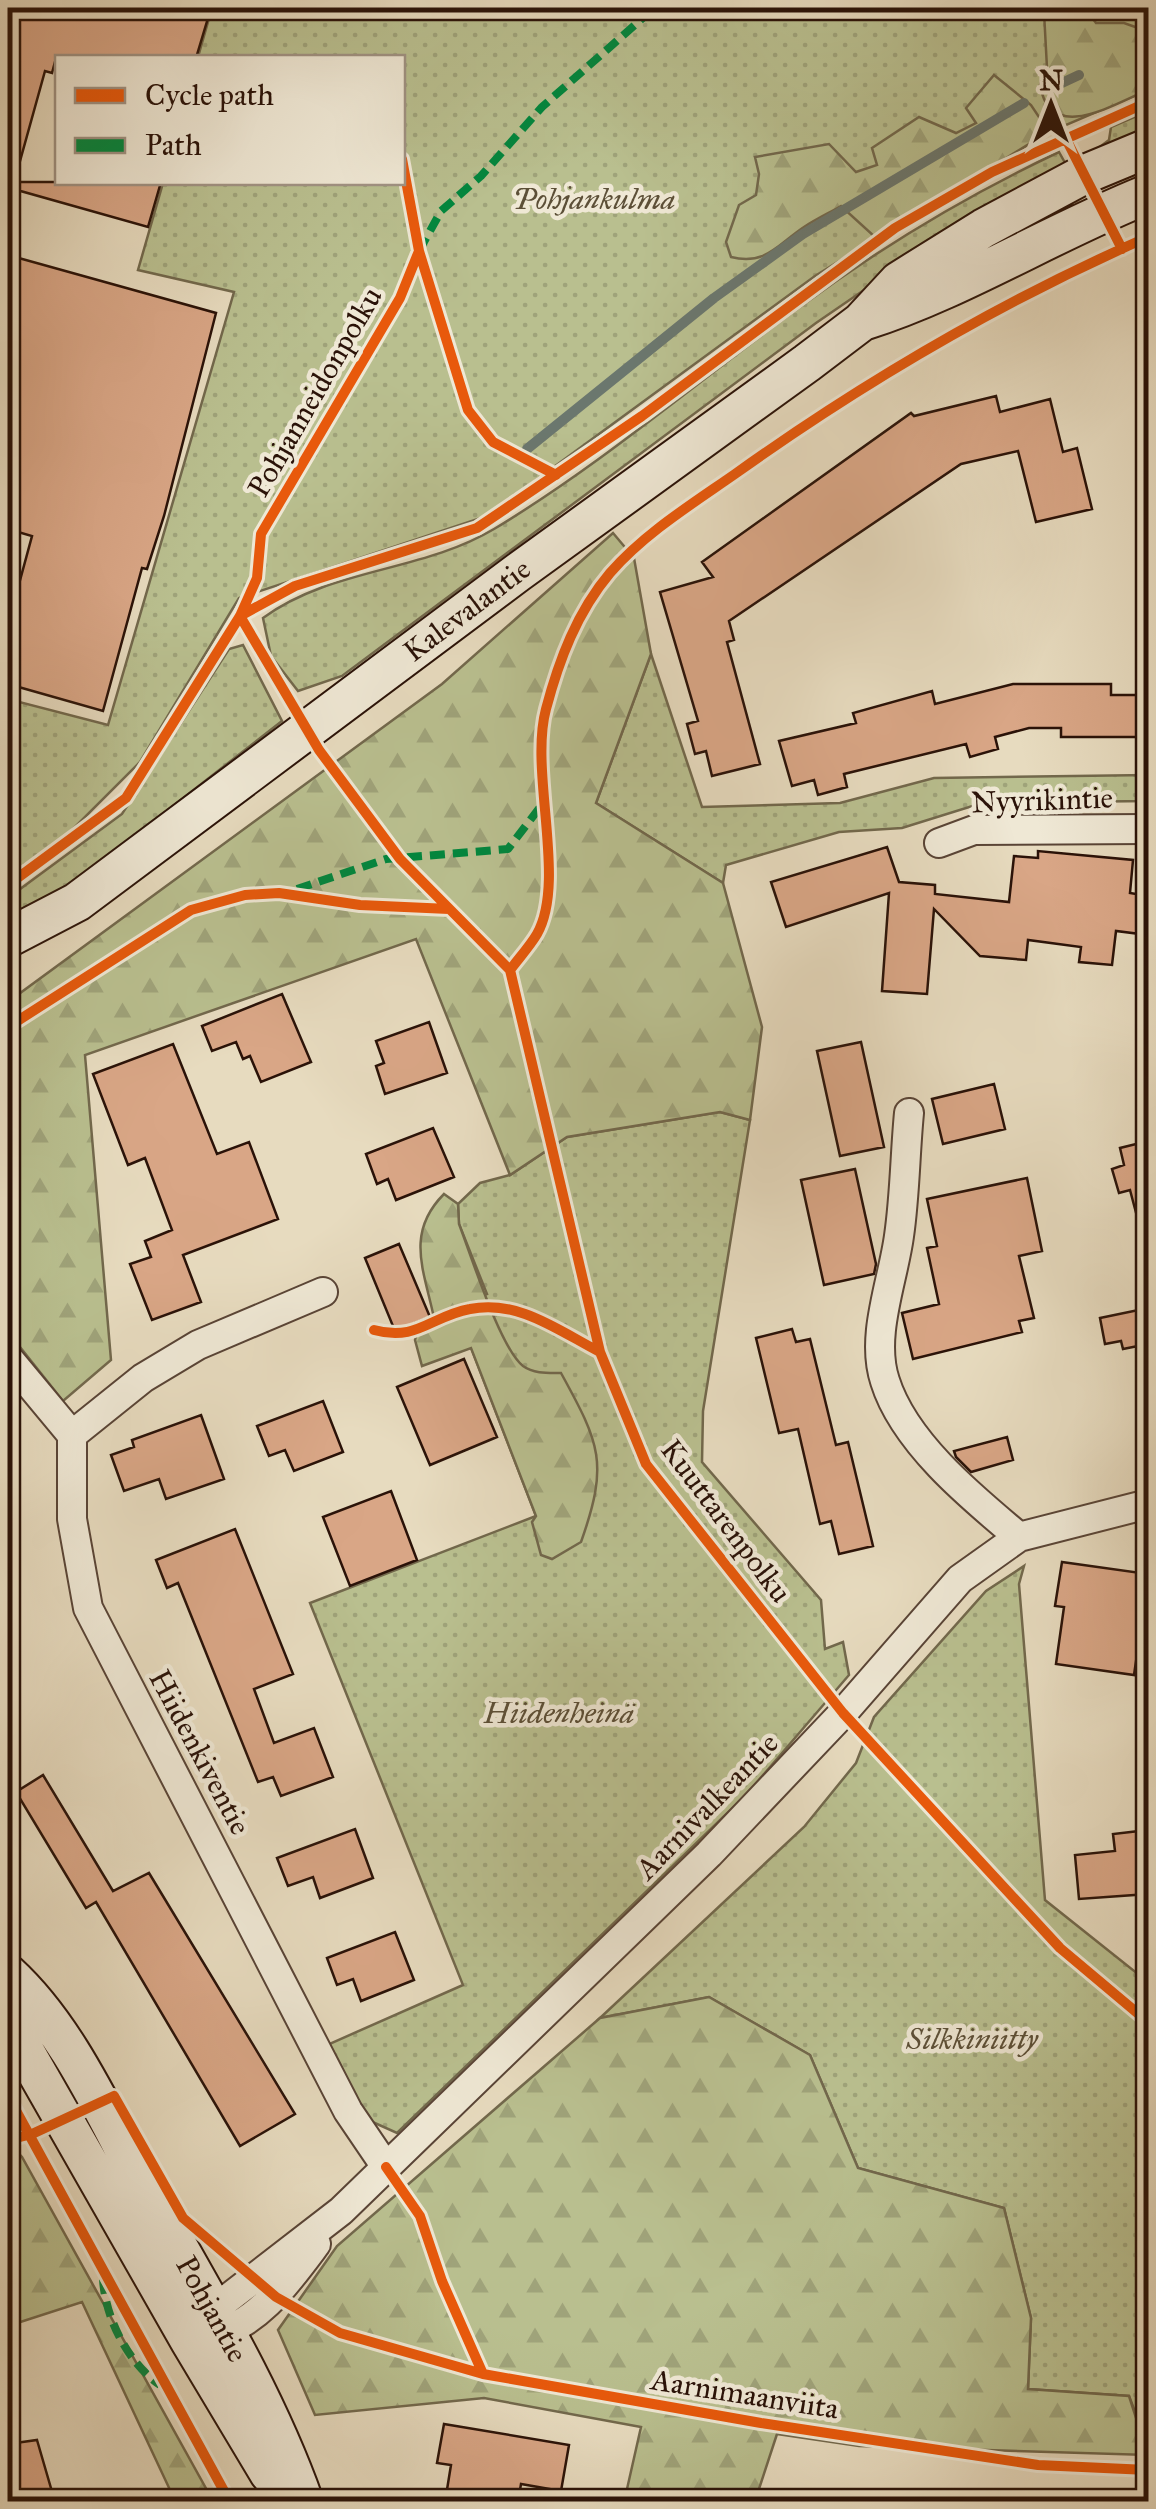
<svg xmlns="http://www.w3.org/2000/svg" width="1156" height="2509" font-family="'IM FELL Great Primer',serif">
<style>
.grass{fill:url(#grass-dots);stroke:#72684c;stroke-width:2.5}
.forest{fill:url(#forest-firs);stroke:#72684c;stroke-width:2.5}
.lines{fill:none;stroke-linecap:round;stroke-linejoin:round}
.stream{stroke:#6b776e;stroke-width:10}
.building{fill:#d9a686;stroke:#2a1208;stroke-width:2.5}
.street-casing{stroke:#594436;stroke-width:32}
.secondary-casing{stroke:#2a1208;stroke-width:42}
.street{stroke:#efe8d5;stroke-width:28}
.secondary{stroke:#efe8d5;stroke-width:38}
.quiet{stroke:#00873e;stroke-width:8;stroke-dasharray:15 8;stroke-linecap:butt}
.cycleway-casing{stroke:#efe8d5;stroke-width:16}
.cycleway{stroke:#e8590c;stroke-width:10}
.labels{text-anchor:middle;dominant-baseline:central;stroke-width:9;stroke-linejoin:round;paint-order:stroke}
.park-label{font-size:30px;font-style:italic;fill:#5c4f37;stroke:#efe8d5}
.street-label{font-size:30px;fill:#2a1208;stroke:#efe8d5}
</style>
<defs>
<pattern id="grass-dots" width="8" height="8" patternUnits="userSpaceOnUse" patternTransform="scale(2.5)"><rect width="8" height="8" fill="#b9bf8f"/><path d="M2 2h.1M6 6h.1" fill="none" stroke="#9fa37a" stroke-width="1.8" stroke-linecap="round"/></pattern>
<pattern id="forest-firs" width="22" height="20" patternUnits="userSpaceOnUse" patternTransform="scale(2.5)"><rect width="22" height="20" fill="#b9bf8f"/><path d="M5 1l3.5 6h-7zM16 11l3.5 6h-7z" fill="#9fa37a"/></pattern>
</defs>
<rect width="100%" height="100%" fill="#e7dbbf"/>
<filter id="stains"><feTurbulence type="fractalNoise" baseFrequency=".002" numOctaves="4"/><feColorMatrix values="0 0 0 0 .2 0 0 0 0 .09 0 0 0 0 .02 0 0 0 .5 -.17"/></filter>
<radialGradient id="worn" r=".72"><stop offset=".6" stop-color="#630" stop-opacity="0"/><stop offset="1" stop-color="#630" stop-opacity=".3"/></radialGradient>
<path class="grass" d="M212 8H1148V90L1047 133 815 276 487 516 239 598 140 762 67 835 8 877V699L108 725 234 292 138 270 163 183 402 182V58L198 57Z
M1148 111V133L1093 152 1109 140 1111 127Z
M1059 152 1069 170 899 266 816 323 342 676 298 691 271 656 263 618C331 568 422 572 494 529 602 464 698 381 800 307 881 247 968 195 1059 152Z
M243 645 282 721 82 877 8 921V898L122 814 229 649Z
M651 654 702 807 840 803 934 778 1148 775V801L982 803 902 828 839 832 726 865 723 883 596 803Z
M720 1112 750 1120 703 1411 702 1462 821 1600 825 1649 843 1642 849 1675 746 1795 397 2133 348 2111 318 2049 463 1985 310 1603 536 1516 455 1306 487 1294 459 1224 458 1204 480 1183 510 1175 567 1137Z
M1024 1566 1019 1584 1045 1900 1148 1982V2446L1129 2396 1028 2389 1031 2318 1004 2208 858 2168 810 2055 709 1997 600 2018 804 1827 856 1763 874 1717 986 1591Z"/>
<path class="forest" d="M1052 8H1085L1096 23H1124L1141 29 1148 23V90C1114 104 1050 145 1040 85L1047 68 1044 12Z
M994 75 1031 105 1041 120 1037 139 876 238 841 206C829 213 816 219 804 227 778 244 766 266 731 257L726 242 739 205 756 195 759 174 755 157 829 144 856 172 877 165 872 148 919 117 956 133 976 123 966 108Z
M613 533 634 558 651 654 596 803 723 883 762 1027 750 1120 720 1112 567 1137 510 1175 416 939 85 1055 111 1360 63 1401 8 1332V1002L442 684Z
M444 1194 458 1204 459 1224C471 1255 500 1348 523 1366 534 1374 548 1373 561 1373 600 1444 609 1463 581 1542L552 1559 541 1555 532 1522 536 1516 471 1348 422 1366 415 1340 419 1325 434 1318C424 1270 405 1233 444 1194Z
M709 1997 810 2055 858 2168 1004 2208 1031 2318 1028 2389 1129 2396 1148 2455 859 2446 777 2434 757 2495C717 2502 662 2509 627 2489L641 2427 484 2398 315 2415 278 2330 337 2246 600 2018Z
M8 2142 22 2157 213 2501H158L171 2492 82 2302 8 2326Z"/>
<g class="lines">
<path class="stream" d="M1049 89 1079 75
M527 449 714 298 803 234 1024 103"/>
</g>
<path class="building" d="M8 8H211L196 58H56L52 73 45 71 15 179 8 178Z
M18 182H161L148 227 17 190Z
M8 255 216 313 164 516 147 569 142 568 103 711 8 684V592L16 595 32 536 8 529Z
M996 396 1000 412 1050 399 1063 452 1077 448 1092 509 1036 522 1018 451 961 464 729 621 734 640 727 642 760 764 712 776 706 751 695 754 687 724 698 721 660 592 713 577 702 562 911 413 914 416Z
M1013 684H1111V695H1137V707H1148V737H1061V728H1029L995 737 998 749 970 757 966 744 844 774 847 787 818 795 814 780 792 786 779 741 856 723 853 713 932 691 935 704Z
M887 847 899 882 935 885V894L1009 902 1014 856 1038 858V851L1133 860 1130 893 1148 896V935L1116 931 1112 965 1079 962 1081 947 1028 940 1026 960 980 956 934 909 927 994 882 991 889 893 786 927 771 882Z
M282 994 311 1062 261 1082 250 1056 243 1059 236 1042 212 1051 202 1026Z
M429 1022 447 1073 385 1094 376 1066 384 1063 376 1041Z
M861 1042 884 1147 840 1156 817 1051Z
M173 1044 217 1154 249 1142 278 1219 183 1255 201 1302 152 1320 130 1264 151 1257 145 1241 172 1230 145 1158 128 1165 93 1074Z
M994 1084 1005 1129 943 1144 932 1099Z
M433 1128 454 1177 396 1200 388 1179 377 1184 366 1154Z
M1148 1141V1223L1139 1224 1130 1190 1119 1193 1112 1169 1124 1165 1120 1148Z
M855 1169 876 1264 874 1274 824 1285 801 1180Z
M1027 1178 1042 1251 1019 1256 1034 1318 1019 1321 1022 1332 913 1359 902 1313 939 1304 927 1248 937 1246 927 1199Z
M399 1244 430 1317 395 1331 365 1258Z
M1148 1308V1344L1123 1349 1121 1341 1105 1344 1100 1318Z
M792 1329 796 1342 810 1339 836 1445 848 1442 873 1546 839 1554 831 1521 820 1524 798 1429 779 1433 756 1338Z
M464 1359 497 1437 430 1465 397 1387Z
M323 1401 343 1452 294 1471 285 1450 269 1456 257 1426Z
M201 1415 224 1479 166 1499 159 1479 124 1491 111 1455 134 1447 132 1440Z
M1007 1437 1013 1460 971 1472 956 1457 954 1451Z
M391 1491 417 1560 350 1586 323 1517Z
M235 1529 293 1674 254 1689 274 1743 314 1728 333 1777 281 1796 273 1777 258 1782 178 1583 167 1588 156 1560Z
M1062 1562 1148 1574V1620H1142L1134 1675 1056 1664 1064 1607 1055 1606Z
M43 1775 113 1891 149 1873 295 2114 240 2146 96 1902 86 1908 16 1792Z
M355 1829 373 1878 320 1898 313 1877 288 1886 277 1858Z
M1148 1830V1894L1079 1899 1075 1855 1115 1851 1113 1834Z
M395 1932 414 1980 361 2001 353 1979 337 1985 327 1958Z
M444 2424 569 2445 561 2491 521 2484 518 2502H445L451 2465 437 2463Z
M37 2440 55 2502H8V2444Z"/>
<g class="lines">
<defs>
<path id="street" d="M939 843 974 830 1148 829
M909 1113C905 1154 905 1195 899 1236 893 1281 870 1336 885 1381 904 1442 971 1497 1019 1537
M8 1358 72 1435V1519L88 1608 348 2111 386 2167
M72 1435 143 1378 198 1345 323 1292
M204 2322 213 2310 341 2211 709 1854 843 1713 960 1579 1019 1537 1148 1504
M208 2337C257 2326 287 2283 316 2244"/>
<path id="secondary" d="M863 321C961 290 1052 232 1148 194
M8 938 77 902 517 573 807 363 861 322 899 281 984 228 1083 175 1148 148
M8 1974C69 2030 106 2118 146 2190 203 2292 265 2392 304 2502
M8 2022 190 2341 269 2473 286 2493"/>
</defs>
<use href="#street" class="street-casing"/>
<use href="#secondary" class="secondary-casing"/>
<use href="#street" class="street"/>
<use href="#secondary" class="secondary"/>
<path class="quiet" d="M857 8 914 16
M419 251 441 211 481 176 542 107 654 8
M297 889 386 859 508 849 544 802
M103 2279C105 2318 128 2363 160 2385"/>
<defs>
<path id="cycleway" d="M1065 137 1122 249
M402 159 419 251 468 410 493 442 556 475
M240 616 319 750 400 859 510 970 600 1352 646 1464 843 1713 1060 1948 1148 2022
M240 616 295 586 477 528 642 416 895 228 992 172 1148 102
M8 885 126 798 240 616 257 578 261 534 400 298 419 251
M510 970C519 958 530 946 537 934 567 881 529 772 546 709 559 660 577 612 610 573 645 533 692 504 735 474 864 382 1002 301 1148 237
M8 1027 191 910 245 895 279 893 360 905 449 909
M374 1330C417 1342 431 1316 470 1309 518 1299 559 1331 600 1352
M8 2096 230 2502
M8 2140 32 2134 114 2096 183 2218 276 2297 340 2333 483 2374 761 2423 1038 2465 1148 2470
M386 2167 420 2216 442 2281 483 2374"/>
</defs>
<use href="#cycleway" class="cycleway-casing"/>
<use href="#cycleway" class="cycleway"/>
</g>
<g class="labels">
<g class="park-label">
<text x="594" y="199">Pohjankulma</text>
<text x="559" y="1713">Hiidenheinä</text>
<text x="972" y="2039">Silkkiniitty</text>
</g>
<g class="street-label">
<text transform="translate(315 392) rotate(-60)">Pohjanneidonpolku</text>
<text transform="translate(467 610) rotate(-37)">Kalevalantie</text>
<text transform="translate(1042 800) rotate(-2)">Nyyrikintie</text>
<text transform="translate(726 1521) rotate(53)">Kuuttarenpolku</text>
<text transform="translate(200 1752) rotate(62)">Hiidenkiventie</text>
<text transform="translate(707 1806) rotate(-46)">Aarnivalkeantie</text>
<text transform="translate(212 2309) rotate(61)">Pohjantie</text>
<text transform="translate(745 2394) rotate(9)">Aarnimaanviita</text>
</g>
</g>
<rect width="1156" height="2509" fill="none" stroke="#e7dbbf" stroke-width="40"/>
<rect x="10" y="10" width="1136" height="2489" fill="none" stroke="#2a1208" stroke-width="5"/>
<rect x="20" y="20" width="1116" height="2469" fill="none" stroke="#2a1208" stroke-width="2.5"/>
<rect x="55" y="55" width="350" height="130" fill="#efe8d5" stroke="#a09283" stroke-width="2.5"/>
<rect x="75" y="88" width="50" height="15" fill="#e8590c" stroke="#a09283" stroke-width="2.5"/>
<text x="145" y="105" font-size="30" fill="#2a1208">Cycle path</text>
<rect x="75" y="138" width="50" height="15" fill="#00873e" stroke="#a09283" stroke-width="2.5"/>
<text x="145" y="155" font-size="30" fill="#2a1208">Path</text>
<g transform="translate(1051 105)" stroke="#efe8d5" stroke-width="8" paint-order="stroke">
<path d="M0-8L18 38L0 25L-18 38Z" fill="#2a1208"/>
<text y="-15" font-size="28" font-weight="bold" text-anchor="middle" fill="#2a1208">N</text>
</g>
<rect width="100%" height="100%" filter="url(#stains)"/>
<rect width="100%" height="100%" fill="url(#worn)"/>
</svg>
